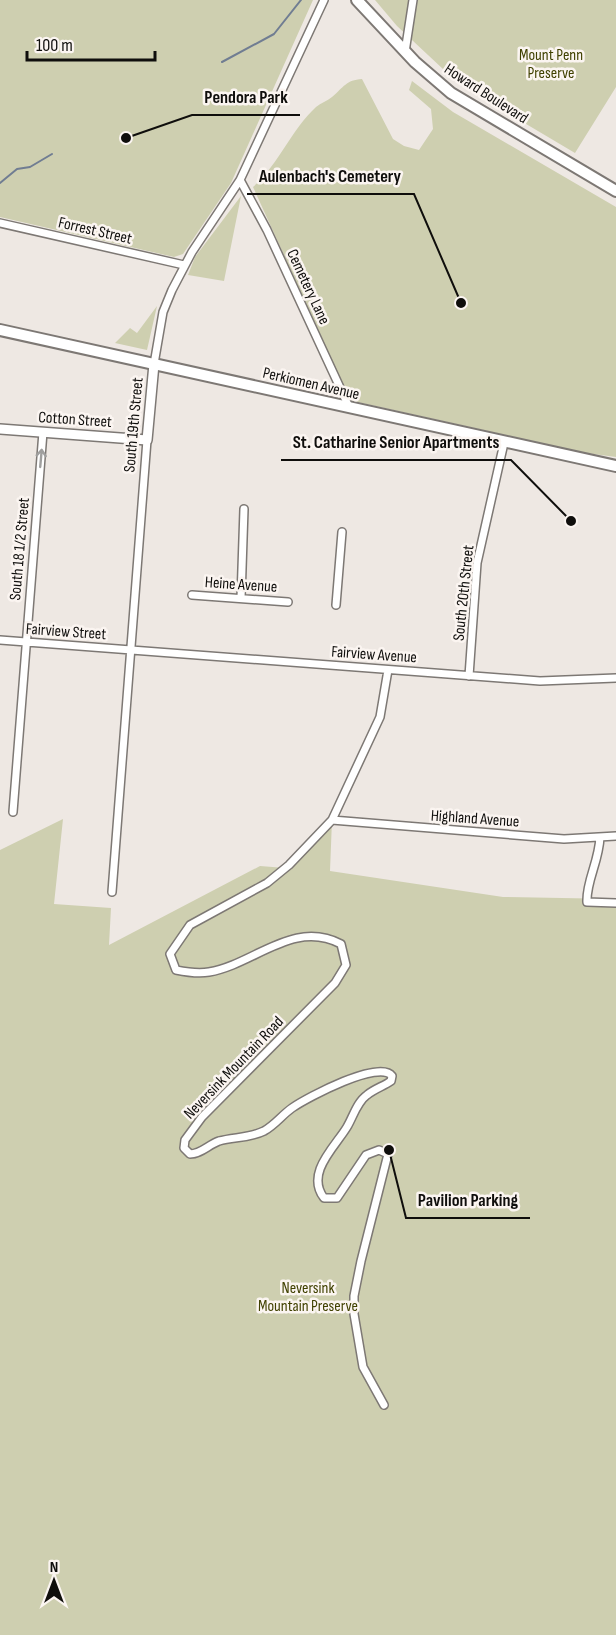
<svg xmlns="http://www.w3.org/2000/svg" width="616" height="1635" font-family="'Sofia Sans Condensed',sans-serif">
<style>
.green{fill:#cecfb0}
.lines{fill:none;stroke-linecap:round;stroke-linejoin:round}
.stream{stroke:#707d92;stroke-width:2}
.street-casing{stroke:#7d7874;stroke-width:10}
.secondary-casing{stroke:#7d7874;stroke-width:12}
.primary-casing{stroke:#7d7874;stroke-width:14}
.street{stroke:#fff;stroke-width:7}
.secondary{stroke:#fff;stroke-width:9}
.primary{stroke:#fff;stroke-width:10}
.oneway{stroke:#9f9f9e}
.labels{text-anchor:middle;dominant-baseline:central;stroke-width:5;stroke-linejoin:round;paint-order:stroke}
.park-label{font-size:16px;fill:#404100;stroke:#fbf5f1}
.street-label{font-size:16px;fill:#0f0e0c;stroke:#fbf5f1}
.leader{fill:none;stroke:#0f0e0c;stroke-width:2}
.callout-dot{fill:#0f0e0c;stroke:#fbf5f1;stroke-width:2}
.callout-label{font-size:18px;text-anchor:middle;font-weight:bold;fill:#0f0e0c;stroke:#fbf5f1;stroke-width:5;stroke-linejoin:round;paint-order:stroke}
</style>
<rect width="100%" height="100%" fill="#eee8e3"/>
<path class="green" d="M0 0H313L231 183 183 254 174 257 0 217Z
M375 0H616V87L575 153 459 84 397 26Z
M362 79 393 139 404 146 419 150 433 129 431 109 409 90 412 81 453 112 616 207V457L586 453 353 401 349 398 253 187C279 164 291 130 316 107 321 103 327 101 332 97 344 87 346 80 362 79Z
M241 196 224 281 188 275 195 257Z
M157 306 147 350 115 343 130 328 137 333Z
M63 819 54 904 111 908 109 945 260 866 285 868 332 820 330 871 503 897 616 899V1635H0V850Z"/>
<g class="lines">
<path class="stream" d="M222 62 274 34 301 0
M0 183 17 169 30 167 52 154"/>
<defs>
<path id="street" d="M405 52 413 0
M240 180 267 230 349 407
M0 223 184 265
M154 364 163 312 172 290 192 252 240 180 324 0
M192 595 288 602
M241 598 244 509
M336 605 342 532
M0 640 540 681 616 678
M469 676 477 563 504 443
M13 812 43 432
M332 820 564 839 616 836
M600 837C599 862 586 881 587 902L616 903
M112 892 147 440
M384 1405 363 1367 354 1314V1296L361 1261 388 1154 379 1150 366 1155 337 1198H324C305 1173 335 1147 347 1127 353 1117 357 1102 367 1095 374 1089 384 1086 391 1081L392 1076C380 1059 308 1097 292 1108 282 1115 275 1125 264 1131 250 1138 234 1137 219 1141 208 1145 201 1154 190 1154L184 1148 185 1140 202 1117 335 983 346 965 341 944C293 919 255 964 209 972 198 974 186 972 176 970L170 954 190 925 267 883 289 865 332 820 380 717 388 670"/>
<path id="secondary" d="M0 429 147 440 154 364"/>
<path id="primary" d="M357 0 415 62 451 93 616 191
M0 330 616 466"/>
</defs>
<use href="#street" class="street-casing"/>
<use href="#secondary" class="secondary-casing"/>
<use href="#primary" class="primary-casing"/>
<use href="#street" class="street"/>
<use href="#secondary" class="secondary"/>
<use href="#primary" class="primary"/>
</g>
<defs><path id="oneway-shaft" d="M-6 0H5M1.5-3L5.5 0L1.5 3" fill="none" stroke-width="1.6" stroke-linecap="round" stroke-linejoin="round" transform="scale(1.5)"/></defs>
<use class="oneway" href="#oneway-shaft" transform="translate(41 458) rotate(-85)"/>
<g class="labels">
<g class="park-label">
<text x="551" y="55">Mount Penn<tspan x="551" dy="18">Preserve</tspan></text>
<text x="308" y="1288">Neversink<tspan x="308" dy="18">Mountain Preserve</tspan></text>
</g>
<g class="street-label">
<text transform="translate(486 94) rotate(33)">Howard Boulevard</text>
<text transform="translate(95 231) rotate(13)">Forrest Street</text>
<text transform="translate(308 287) rotate(65)">Cemetery Lane</text>
<text transform="translate(311 384) rotate(13)">Perkiomen Avenue</text>
<text transform="translate(75 420) rotate(4)">Cotton Street</text>
<text transform="translate(134 425) rotate(-85)">South 19th Street</text>
<text transform="translate(20 549) rotate(-85)">South 18 1/2 Street</text>
<text transform="translate(241 585) rotate(4)">Heine Avenue</text>
<text transform="translate(464 593) rotate(-84)">South 20th Street</text>
<text transform="translate(66 632) rotate(4)">Fairview Street</text>
<text transform="translate(374 655) rotate(4)">Fairview Avenue</text>
<text transform="translate(475 819) rotate(4)">Highland Avenue</text>
<text transform="translate(234 1068) rotate(-46)">Neversink Mountain Road</text>
</g>
</g>
<path class="leader" d="M126 138L192 115H300M461 303L414 194H247M571 521L511 460H281M389 1150L406 1218H530"/>
<g class="callout-dot">
<circle cx="126" cy="138" r="6"/>
<circle cx="461" cy="303" r="6"/>
<circle cx="571" cy="521" r="6"/>
<circle cx="389" cy="1150" r="6"/>
</g>
<g class="callout-label">
<text x="246" y="103">Pendora Park</text>
<text x="330" y="182">Aulenbach's Cemetery</text>
<text x="396" y="448">St. Catharine Senior Apartments</text>
<text x="468" y="1206">Pavilion Parking</text>
</g>
<g transform="translate(54 1581)" stroke="#fbf5f1" stroke-width="4.5" paint-order="stroke">
<path d="M0-4.5L10 22L0 15L-10 22Z" fill="#0f0e0c"/>
<text y="-9" font-size="16" font-weight="bold" text-anchor="middle" fill="#0f0e0c">N</text>
</g>
<path d="M27 51v9h128v-9" fill="none" stroke="#0f0e0c" stroke-width="3"/>
<text x="36" y="51" font-size="18" fill="#0f0e0c" stroke="#fbf5f1" stroke-width="4.5" paint-order="stroke">100 m</text>
</svg>
